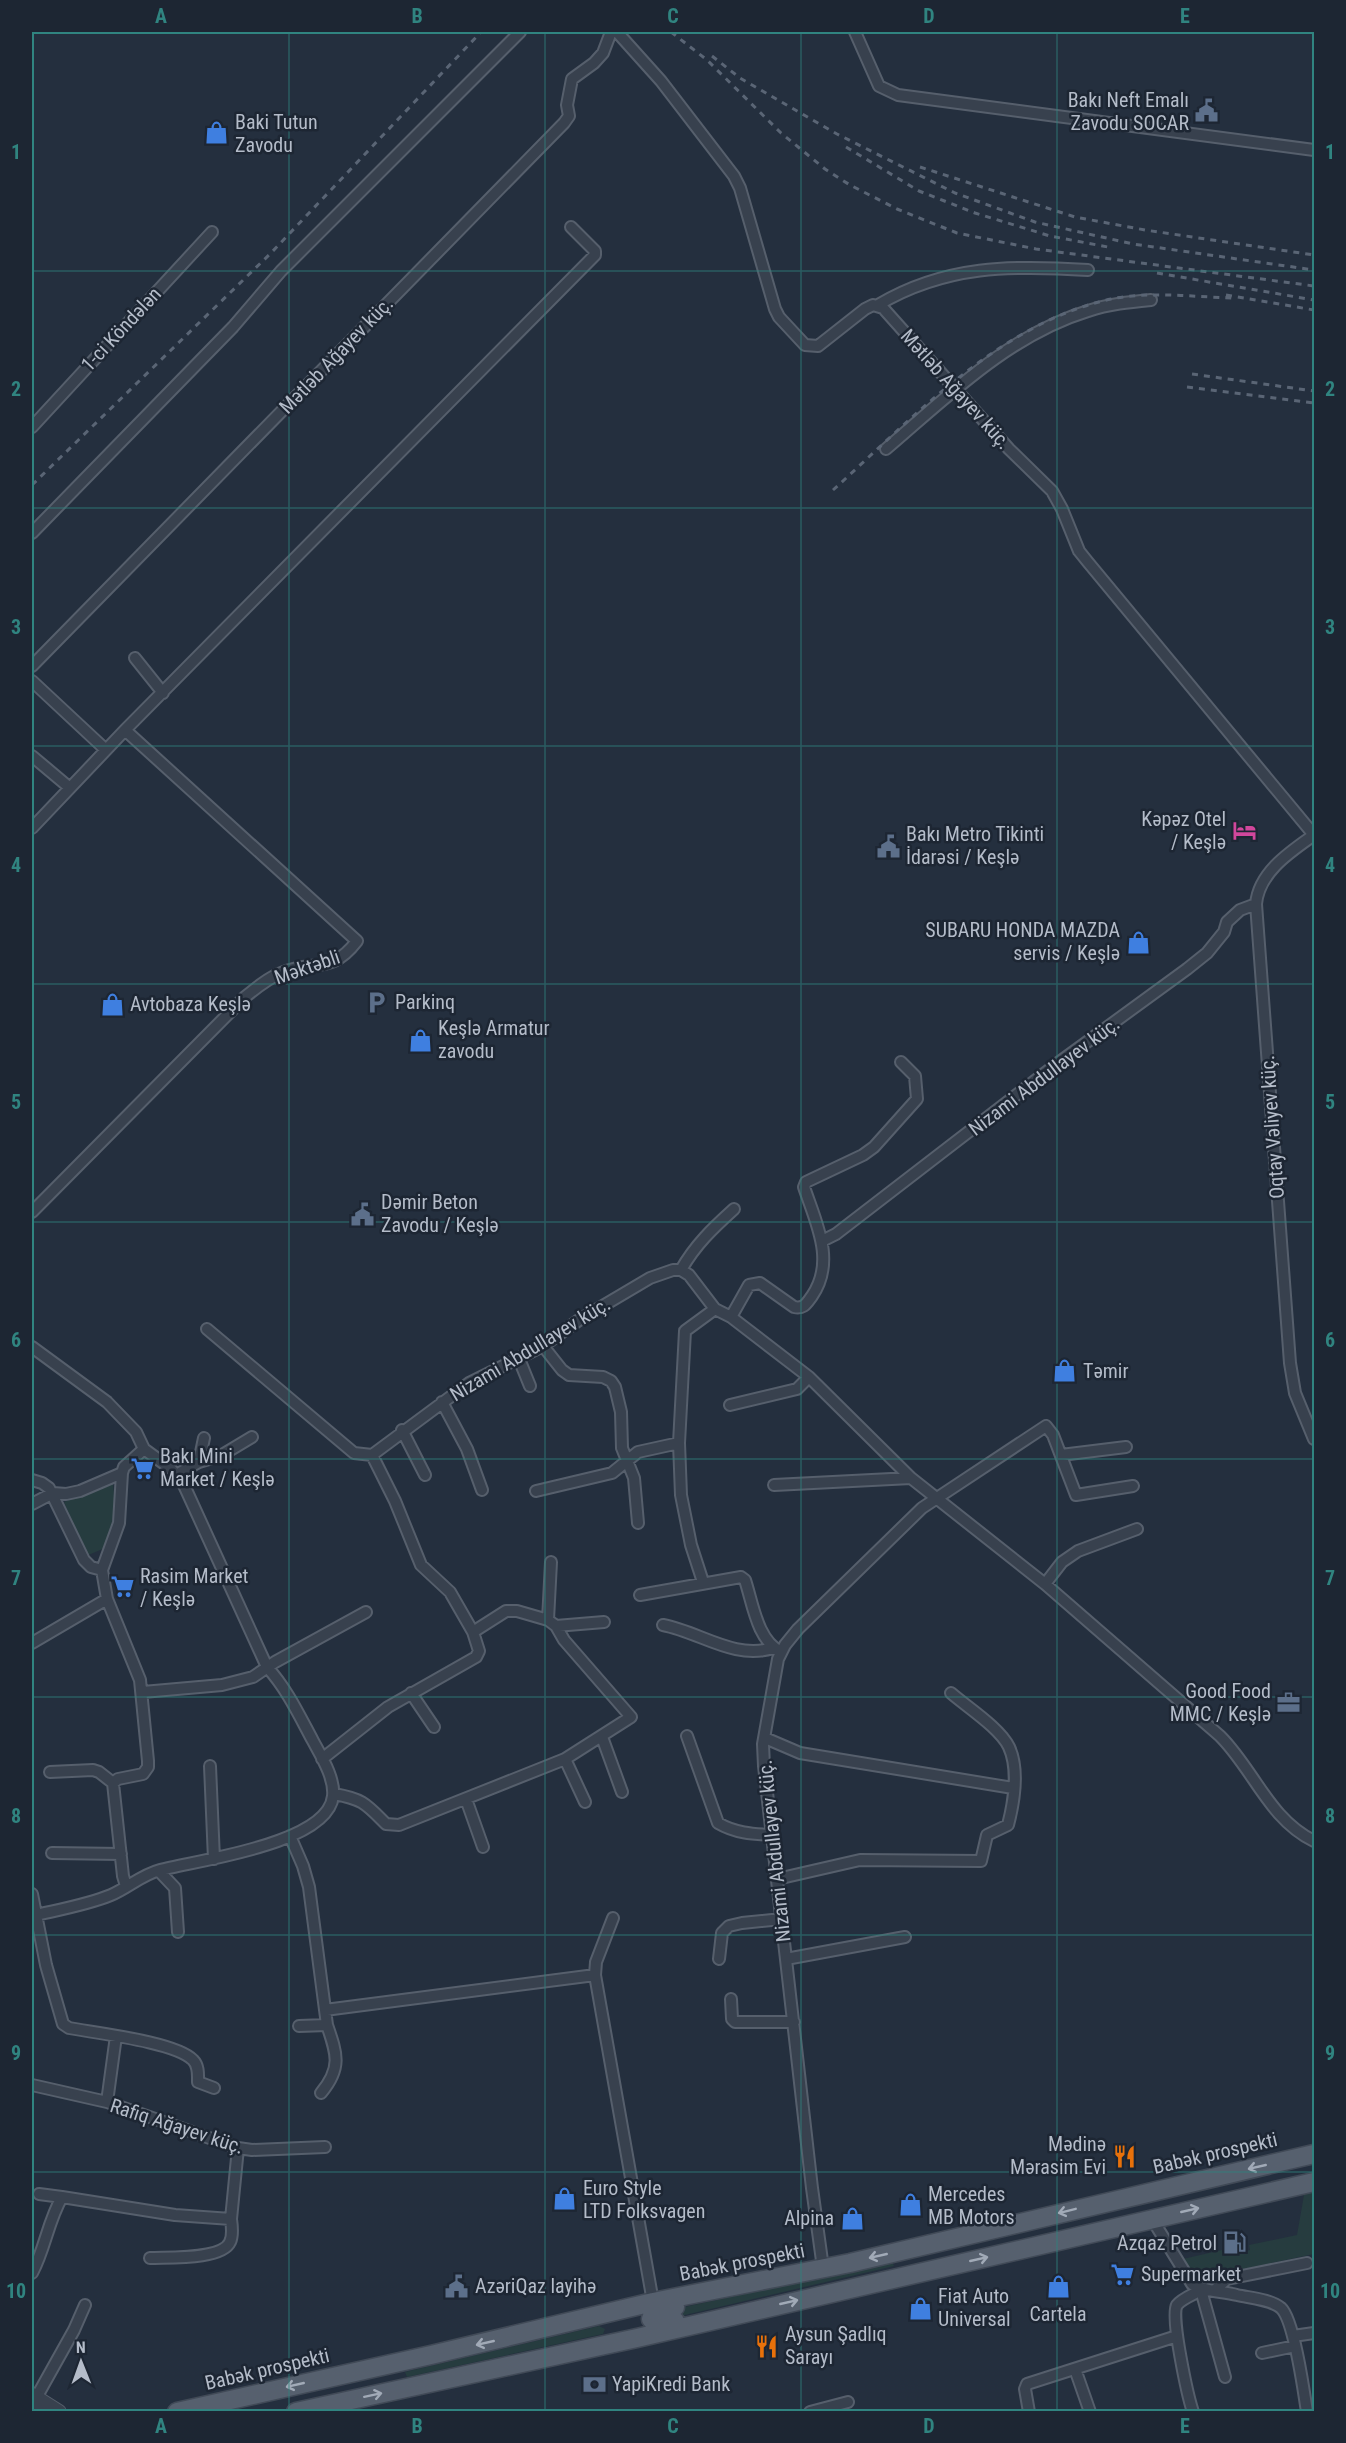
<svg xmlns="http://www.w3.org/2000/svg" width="1346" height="2443" font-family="'Roboto Condensed',sans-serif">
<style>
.green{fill:#263c3f}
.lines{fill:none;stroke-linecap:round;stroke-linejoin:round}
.minor-casing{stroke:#565f6c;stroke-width:14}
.tertiary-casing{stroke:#565f6c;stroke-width:16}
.primary-casing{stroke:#414a57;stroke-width:21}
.minor{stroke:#38414e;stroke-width:10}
.tertiary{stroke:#38414e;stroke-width:14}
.primary{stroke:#56606e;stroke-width:18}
.rail{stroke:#5a6575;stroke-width:3;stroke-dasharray:6 6;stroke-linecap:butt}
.oneway{stroke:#a1aab7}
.grid{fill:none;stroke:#308480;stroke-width:1.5;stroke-opacity:0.55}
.labels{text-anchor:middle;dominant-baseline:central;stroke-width:5;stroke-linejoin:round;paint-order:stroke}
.poi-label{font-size:20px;fill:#b4bcc9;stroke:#1d2633;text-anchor:start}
.street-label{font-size:20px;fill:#b4bcc9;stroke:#1d2633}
.neatline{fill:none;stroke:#308480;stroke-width:2}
.grid-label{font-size:20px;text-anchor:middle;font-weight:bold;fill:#308480}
</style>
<rect width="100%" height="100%" fill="#242f3e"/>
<path class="green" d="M113 1482 115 1511 105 1548 86 1556 64 1502Z
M1314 2192V2254L1201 2278 1192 2276 1183 2259 1222 2250 1224 2256 1250 2250 1249 2245 1297 2235 1304 2195Z
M892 2262 894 2266 668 2319 666 2311Z
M599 2326 605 2329 603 2334 407 2377 405 2372Z"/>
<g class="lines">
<defs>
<path id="minor" d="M617 32 661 81 734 176 740 188 775 309 779 317 805 345 818 346 865 309 873 305 883 308 1009 449 1052 491 1062 509 1079 551 1087 561 1314 835
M855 32 879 86 898 95 1314 150
M878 305C945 265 1012 265 1088 270
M32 427 212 232
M886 449C947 397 1009 335 1088 311 1109 304 1130 302 1151 300
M32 533 233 327 281 271 520 32
M135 658 163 693
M32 666 564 123 569 116 567 105 572 79 594 63 603 53 611 32
M32 681 106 750
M32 756 70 788
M32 828 125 730 595 255V251L571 227
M1314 835C1290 852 1259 872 1256 904L1290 1363 1295 1393 1314 1439
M32 1212 245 997C256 988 268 978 281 973 315 959 331 975 357 941L125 730
M822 1241 836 1234 1054 1066 1187 969 1207 953 1224 932 1227 922 1240 910 1256 904
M681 1270C695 1245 713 1228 734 1209
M731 1317 749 1285 760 1283 794 1307C804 1309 806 1304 812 1296 836 1261 816 1223 804 1187L806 1182 863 1155 874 1147 917 1099 915 1076 901 1062
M207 1329 354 1453 372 1455 395 1501 421 1565 450 1592 473 1632 479 1651 476 1657 388 1707 322 1759
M543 1346 562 1370 569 1375 603 1377 611 1381 615 1387 621 1412 622 1448 634 1478 638 1523
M32 1347 107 1402 136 1432 144 1449 170 1468 183 1483 267 1667C287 1689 299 1715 313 1741 321 1756 335 1778 333 1796 328 1844 198 1860 160 1870 141 1875 128 1888 111 1895 87 1905 57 1910 32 1916
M519 1359 530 1386
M442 1402 467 1449 482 1490
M730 1405 797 1389 809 1377
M402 1430 425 1475
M372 1455 469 1383 543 1346 579 1320 650 1278 673 1270H681L689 1275 715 1309 731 1317 809 1377 911 1478 1045 1584 1220 1736C1254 1770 1269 1819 1314 1841
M1061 1455 1126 1447
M199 1462 204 1438
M176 1475 199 1462 222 1455 252 1437
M32 1480 42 1483 49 1488 84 1560 91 1567 102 1570
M774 1485 911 1478
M536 1491 612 1473 638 1452 679 1443
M32 1504 53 1493 66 1494 80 1491 122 1473
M703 1582 691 1545 681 1495 679 1443 685 1331 715 1309
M1045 1584 1062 1562 1078 1551 1137 1529
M640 1595 741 1577 745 1580C753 1604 757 1640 781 1652
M107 1599 140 1680 148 1761V1767L143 1774 118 1779 113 1783
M548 1620 551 1562
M663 1625C700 1632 734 1660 773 1648
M556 1626 604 1622
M32 1643 107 1599 102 1570 119 1523 122 1473 124 1467 144 1449
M143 1692 222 1685 253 1677 275 1662 366 1612
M411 1693 434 1727
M687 1736 718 1823C735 1833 752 1834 771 1835
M602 1737 622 1792
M765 1738 800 1753 1013 1788
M565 1759 585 1802
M210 1766 214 1859
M50 1772 93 1770 99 1772 113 1783
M113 1783 123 1876 126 1886
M334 1794C363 1799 366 1804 386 1824L399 1825 565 1759 631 1717 564 1640 556 1626 548 1620 517 1611H506L473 1632
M466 1799 483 1847
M290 1836 303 1866 309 1887 327 2025C337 2054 342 2068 321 2093
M52 1853 121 1854
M159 1871 175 1888 178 1932
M777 1879 860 1860 981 1861 987 1835 1008 1825C1014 1802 1019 1769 1009 1747 1000 1728 967 1707 951 1693
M32 1894 46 1965 63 2024 69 2028C95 2033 176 2042 193 2060 199 2066 198 2075 198 2082L214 2088
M613 1918 596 1962 595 1975 653 2302
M719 1959 722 1933 729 1926 742 1923 782 1919
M786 1959 905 1937
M731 1999 732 2019 735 2022H794
M325 2010 595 1975
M299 2026 327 2025
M32 2085 107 2102 238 2148 252 2150 325 2147
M107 2102 116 2036
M39 2194 62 2197
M1152 2219 1192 2284C1204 2292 1222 2291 1237 2295 1250 2298 1270 2299 1281 2308 1294 2320 1304 2392 1307 2412
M150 2258C168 2257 222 2260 230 2242 233 2236 232 2226 231 2219
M823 2268 812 2188 764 1766 763 1744 778 1659 785 1645 798 1629 922 1508 1046 1426 1053 1435 1076 1495 1133 1486
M32 2273C45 2249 48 2221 62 2197L175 2215 231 2219 238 2148
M1215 2290 1227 2279 1307 2263
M1293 2336 1314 2333
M1262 2353 1295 2346
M1075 2369 1090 2412
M36 2398 74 2330 85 2305
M810 2412 848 2402
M1029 2412 1025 2389 1027 2384 1177 2336
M1193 2412C1188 2397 1170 2316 1177 2305 1181 2299 1194 2294 1201 2290L1225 2377"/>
<path id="tertiary" d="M32 2395 59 2412
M32 2409 35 2412"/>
<path id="primary" d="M675 2307C665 2309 654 2309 651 2319L655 2324 675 2321
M177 2412 431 2355 653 2302 850 2263 1314 2154
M296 2412 637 2338 1314 2182"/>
</defs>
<use href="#minor" class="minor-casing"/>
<use href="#tertiary" class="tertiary-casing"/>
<use href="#primary" class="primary-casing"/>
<use href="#minor" class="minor"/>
<use href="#tertiary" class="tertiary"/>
<use href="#primary" class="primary"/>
<path class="rail" d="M671 32 707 60 781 133 825 169 850 185 897 209 957 233 1036 249 1314 286
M712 56 740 78 837 134 955 193 1035 222 1133 244 1314 270
M846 147 919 191 975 213 1050 236 1113 248
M920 167 1075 217 1145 230 1314 255
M1157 273 1314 300
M1226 295 1314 310
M1192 374 1314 391
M1187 387 1314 403
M32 485 271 253 481 32
M833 490C914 417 1000 323 1111 299 1150 291 1194 297 1234 298"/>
</g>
<defs><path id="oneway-shaft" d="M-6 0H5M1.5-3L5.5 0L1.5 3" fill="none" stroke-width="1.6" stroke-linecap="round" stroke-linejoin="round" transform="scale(1.5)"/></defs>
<g class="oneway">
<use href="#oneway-shaft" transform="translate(1257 2167) rotate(167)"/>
<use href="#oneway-shaft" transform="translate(1190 2210) rotate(-13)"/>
<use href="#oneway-shaft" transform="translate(1067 2211) rotate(166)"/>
<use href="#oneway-shaft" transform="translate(878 2256) rotate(167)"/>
<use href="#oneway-shaft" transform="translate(979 2259) rotate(-13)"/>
<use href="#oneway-shaft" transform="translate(789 2302) rotate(-13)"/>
<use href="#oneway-shaft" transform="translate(485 2343) rotate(167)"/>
<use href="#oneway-shaft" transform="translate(295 2385) rotate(167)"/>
<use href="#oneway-shaft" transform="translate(373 2395) rotate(-12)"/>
</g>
<path class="grid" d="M289 32V2412M545 32V2412M801 32V2412M1057 32V2412M32 271H1314M32 508H1314M32 746H1314M32 984H1314M32 1222H1314M32 1459H1314M32 1697H1314M32 1935H1314M32 2172H1314"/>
<defs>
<symbol id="civic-bare" viewBox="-9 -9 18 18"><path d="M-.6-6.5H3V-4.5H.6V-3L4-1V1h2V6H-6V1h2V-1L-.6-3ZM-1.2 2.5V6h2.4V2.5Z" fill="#5c6f8a" stroke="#1d2633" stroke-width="2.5" paint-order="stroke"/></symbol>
<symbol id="shop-bare" viewBox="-9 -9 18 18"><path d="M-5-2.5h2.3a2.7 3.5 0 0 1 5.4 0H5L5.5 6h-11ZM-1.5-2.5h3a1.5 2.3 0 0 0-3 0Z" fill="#3f7fe0" stroke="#1d2633" stroke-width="2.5" paint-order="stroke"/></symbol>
<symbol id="hotel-bare" viewBox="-9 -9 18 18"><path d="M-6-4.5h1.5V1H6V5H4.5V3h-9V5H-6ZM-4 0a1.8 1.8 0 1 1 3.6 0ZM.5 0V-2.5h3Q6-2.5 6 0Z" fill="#d1479c" stroke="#1d2633" stroke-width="2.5" paint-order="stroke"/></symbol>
<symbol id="parking-bare" viewBox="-9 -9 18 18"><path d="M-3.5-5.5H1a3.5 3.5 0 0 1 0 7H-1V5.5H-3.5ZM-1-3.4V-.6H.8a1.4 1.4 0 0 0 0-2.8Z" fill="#5c6f8a" stroke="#1d2633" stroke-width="2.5" paint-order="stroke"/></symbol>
<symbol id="supermarket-bare" viewBox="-9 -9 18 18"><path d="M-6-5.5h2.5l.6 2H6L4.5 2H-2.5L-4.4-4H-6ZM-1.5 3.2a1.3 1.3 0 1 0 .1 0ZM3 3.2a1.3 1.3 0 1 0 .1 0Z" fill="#3f7fe0" stroke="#1d2633" stroke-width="2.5" paint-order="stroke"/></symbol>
<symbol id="office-bare" viewBox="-9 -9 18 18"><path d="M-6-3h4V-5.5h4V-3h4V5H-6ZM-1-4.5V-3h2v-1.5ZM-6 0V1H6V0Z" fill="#5c6f8a" stroke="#1d2633" stroke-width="2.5" paint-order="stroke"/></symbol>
<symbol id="restaurant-bare" viewBox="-9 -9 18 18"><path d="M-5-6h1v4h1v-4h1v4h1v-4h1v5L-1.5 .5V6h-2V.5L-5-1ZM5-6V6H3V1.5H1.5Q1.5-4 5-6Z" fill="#e8710a" stroke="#1d2633" stroke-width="2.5" paint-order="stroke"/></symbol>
<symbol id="fuel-bare" viewBox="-9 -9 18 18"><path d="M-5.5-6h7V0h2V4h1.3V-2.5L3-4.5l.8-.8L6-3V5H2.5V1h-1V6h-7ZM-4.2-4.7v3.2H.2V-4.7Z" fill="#5c6f8a" stroke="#1d2633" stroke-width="2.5" paint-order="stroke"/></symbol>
<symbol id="bank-bare" viewBox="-9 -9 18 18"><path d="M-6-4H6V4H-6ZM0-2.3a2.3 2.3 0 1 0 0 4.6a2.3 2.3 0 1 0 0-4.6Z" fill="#5c6f8a" stroke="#1d2633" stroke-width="2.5" paint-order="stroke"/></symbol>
</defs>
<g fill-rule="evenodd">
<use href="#civic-bare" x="1190" y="94" width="33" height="33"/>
<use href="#shop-bare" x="200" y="116" width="33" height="33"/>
<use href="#hotel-bare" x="1228" y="814" width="33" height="33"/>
<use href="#civic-bare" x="872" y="830" width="33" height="33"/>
<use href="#shop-bare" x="1122" y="926" width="33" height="33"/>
<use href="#parking-bare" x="360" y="986" width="33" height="33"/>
<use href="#shop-bare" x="96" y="988" width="33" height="33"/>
<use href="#shop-bare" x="404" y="1024" width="33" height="33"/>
<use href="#civic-bare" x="346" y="1198" width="33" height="33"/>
<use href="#shop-bare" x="1048" y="1354" width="33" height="33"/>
<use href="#supermarket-bare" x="126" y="1452" width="33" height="33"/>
<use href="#supermarket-bare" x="106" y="1570" width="33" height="33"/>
<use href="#office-bare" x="1272" y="1686" width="33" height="33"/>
<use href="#restaurant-bare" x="1108" y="2140" width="33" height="33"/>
<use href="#shop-bare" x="548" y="2182" width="33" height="33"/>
<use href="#shop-bare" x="894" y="2188" width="33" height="33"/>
<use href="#shop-bare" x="836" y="2202" width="33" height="33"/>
<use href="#fuel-bare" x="1218" y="2226" width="33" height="33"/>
<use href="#supermarket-bare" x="1106" y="2258" width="33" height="33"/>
<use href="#civic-bare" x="440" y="2270" width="33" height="33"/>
<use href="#shop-bare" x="1042" y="2270" width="33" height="33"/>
<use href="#shop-bare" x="904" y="2292" width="33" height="33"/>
<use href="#restaurant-bare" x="750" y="2330" width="33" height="33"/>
<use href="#bank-bare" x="578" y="2368" width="33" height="33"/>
</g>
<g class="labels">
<g class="poi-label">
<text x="1189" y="100" text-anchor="end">Bakı Neft Emalı<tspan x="1189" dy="23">Zavodu SOCAR</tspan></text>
<text x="235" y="122">Baki Tutun<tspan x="235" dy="23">Zavodu</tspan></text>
<text x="1226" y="819" text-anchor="end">Kəpəz Otel<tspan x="1226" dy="23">/ Keşlə</tspan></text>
<text x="906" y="834">Bakı Metro Tikinti<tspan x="906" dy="23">İdarəsi / Keşlə</tspan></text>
<text x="1120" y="930" text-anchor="end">SUBARU HONDA MAZDA<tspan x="1120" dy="23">servis / Keşlə</tspan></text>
<text x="395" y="1002">Parkinq</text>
<text x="130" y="1004">Avtobaza Keşlə</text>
<text x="438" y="1028">Keşlə Armatur<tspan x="438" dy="23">zavodu</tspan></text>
<text x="381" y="1202">Dəmir Beton<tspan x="381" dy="23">Zavodu / Keşlə</tspan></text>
<text x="1083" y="1371">Təmir</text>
<text x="160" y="1456">Bakı Mini<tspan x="160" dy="23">Market / Keşlə</tspan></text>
<text x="140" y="1576">Rasim Market<tspan x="140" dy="23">/ Keşlə</tspan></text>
<text x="1271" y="1691" text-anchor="end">Good Food<tspan x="1271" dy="23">MMC / Keşlə</tspan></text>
<text x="1106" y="2144" text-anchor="end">Mədinə<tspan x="1106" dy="23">Mərasim Evi</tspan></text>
<text x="583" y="2188">Euro Style<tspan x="583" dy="23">LTD Folksvagen</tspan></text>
<text x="928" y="2194">Mercedes<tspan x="928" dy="23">MB Motors</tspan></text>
<text x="834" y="2218" text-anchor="end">Alpina</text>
<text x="1217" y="2243" text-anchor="end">Azqaz Petrol</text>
<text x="1141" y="2274">Supermarket</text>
<text x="475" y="2286">AzəriQaz layihə</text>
<text x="938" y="2296">Fiat Auto<tspan x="938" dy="23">Universal</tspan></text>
<text x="1058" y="2314" text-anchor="middle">Cartela</text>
<text x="785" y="2334">Aysun Şadlıq<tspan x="785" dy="23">Sarayı</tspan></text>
<text x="612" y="2384">YapiKredi Bank</text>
</g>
<g class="street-label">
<text transform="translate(121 329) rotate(-47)">1-ci Köndələn</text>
<text transform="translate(336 355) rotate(-46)">Mətləb Ağayev küç.</text>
<text transform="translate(956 389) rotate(48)">Mətləb Ağayev küç.</text>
<text transform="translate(307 967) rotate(-19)">Məktəbli</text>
<text transform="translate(1044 1076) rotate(-37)">Nizami Abdullayev küç.</text>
<text transform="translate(1272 1127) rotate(-94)">Oqtay Vəliyev küç.</text>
<text transform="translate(530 1349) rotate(-31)">Nizami Abdullayev küç.</text>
<text transform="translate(774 1851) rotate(-96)">Nizami Abdullayev küç.</text>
<text transform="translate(177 2126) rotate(18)">Rafiq Ağayev küç.</text>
<text transform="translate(1215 2153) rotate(-13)">Babək prospekti</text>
<text transform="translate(742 2262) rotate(-11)">Babək prospekti</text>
<text transform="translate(267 2369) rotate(-13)">Babək prospekti</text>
</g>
</g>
<rect width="1346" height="2443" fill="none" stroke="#1d2633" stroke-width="66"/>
<g transform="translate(81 2362) rotate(359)" stroke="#1d2633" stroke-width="4.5" paint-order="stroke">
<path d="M0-4.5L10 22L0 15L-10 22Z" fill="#b4bcc9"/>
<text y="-9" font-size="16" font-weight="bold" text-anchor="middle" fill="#b4bcc9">N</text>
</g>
<rect x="33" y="33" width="1280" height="2377" class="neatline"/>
<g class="grid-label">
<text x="161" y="23">A</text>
<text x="417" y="23">B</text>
<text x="673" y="23">C</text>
<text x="929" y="23">D</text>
<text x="1185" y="23">E</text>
<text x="16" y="159">1</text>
<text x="1330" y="159">1</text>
<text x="16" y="396">2</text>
<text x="1330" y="396">2</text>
<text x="16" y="634">3</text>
<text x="1330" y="634">3</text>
<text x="16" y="872">4</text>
<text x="1330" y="872">4</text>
<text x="16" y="1109">5</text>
<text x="1330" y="1109">5</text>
<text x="16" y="1347">6</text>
<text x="1330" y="1347">6</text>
<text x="16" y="1585">7</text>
<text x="1330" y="1585">7</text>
<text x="16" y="1823">8</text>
<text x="1330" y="1823">8</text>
<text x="16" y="2060">9</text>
<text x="1330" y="2060">9</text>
<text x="16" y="2298">10</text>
<text x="1330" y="2298">10</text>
<text x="161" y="2433">A</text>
<text x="417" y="2433">B</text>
<text x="673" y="2433">C</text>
<text x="929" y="2433">D</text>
<text x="1185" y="2433">E</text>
</g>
</svg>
